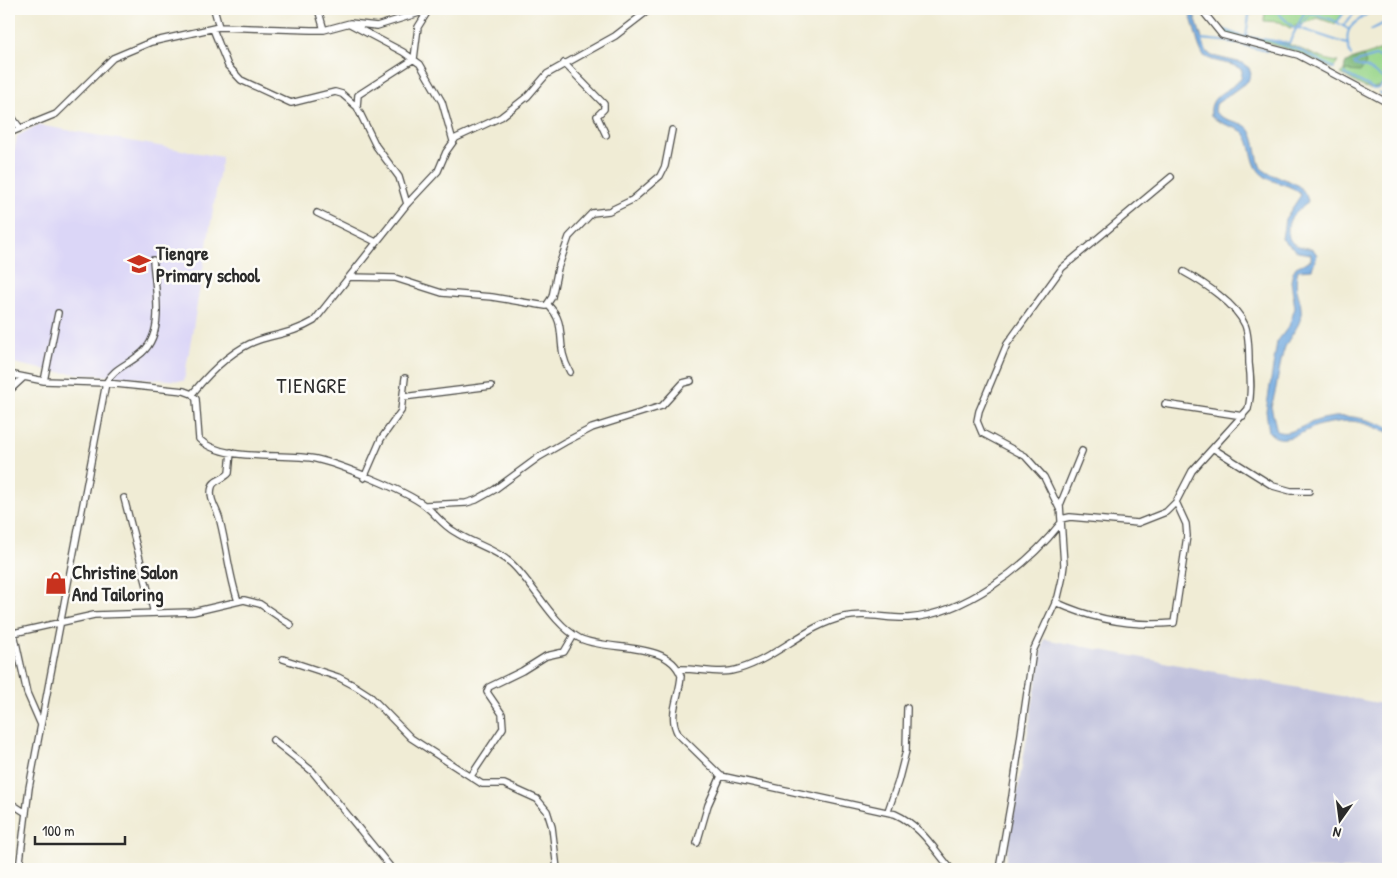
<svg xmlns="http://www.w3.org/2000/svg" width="1397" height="878" font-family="'Patrick Hand',sans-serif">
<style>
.built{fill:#dbd6f7}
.industrial{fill:#c1c2dd}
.green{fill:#98d589;stroke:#62805a}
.forest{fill:#7ab675;stroke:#527050}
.water{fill:#70a8df;stroke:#4e6a85}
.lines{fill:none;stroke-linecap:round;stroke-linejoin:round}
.stream{stroke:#70a8df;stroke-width:2}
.street-casing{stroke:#494844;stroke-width:8}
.street{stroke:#fff;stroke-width:5.5}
.labels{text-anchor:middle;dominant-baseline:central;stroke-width:5;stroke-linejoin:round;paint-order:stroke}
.poi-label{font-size:19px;font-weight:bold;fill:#2b2b2b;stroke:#fdfcf7;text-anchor:start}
.quarter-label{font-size:21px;letter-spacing:1px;fill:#2b2b2b;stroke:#fdfcf7}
</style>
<rect width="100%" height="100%" fill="#fdfcf7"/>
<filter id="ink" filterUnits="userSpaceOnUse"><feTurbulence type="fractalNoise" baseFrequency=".02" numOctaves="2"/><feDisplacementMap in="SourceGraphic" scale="10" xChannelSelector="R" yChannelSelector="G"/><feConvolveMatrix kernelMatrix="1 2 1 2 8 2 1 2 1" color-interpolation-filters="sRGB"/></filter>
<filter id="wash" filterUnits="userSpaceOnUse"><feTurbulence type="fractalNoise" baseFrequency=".0096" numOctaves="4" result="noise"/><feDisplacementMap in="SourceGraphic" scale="20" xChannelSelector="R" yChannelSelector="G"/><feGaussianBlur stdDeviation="1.12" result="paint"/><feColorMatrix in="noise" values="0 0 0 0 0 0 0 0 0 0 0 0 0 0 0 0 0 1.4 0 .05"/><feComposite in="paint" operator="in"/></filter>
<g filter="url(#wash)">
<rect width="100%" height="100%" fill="#f0ecd5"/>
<path class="built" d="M38 125 222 157 184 381 55 372 9 362V177L17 136Z"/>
<path class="industrial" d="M1044 639 1388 705V869H1004Z"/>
<path class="green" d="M1204 9H1254L1253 14 1206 12Z
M1257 9H1321L1345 12 1335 24 1318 18 1290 28 1280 22 1264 21 1265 13Z
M1216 26C1236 39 1264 37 1287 44 1304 49 1320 60 1338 62L1332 69 1297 52 1258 40 1238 39 1222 34Z
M1388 48V79C1370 97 1361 85 1341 74L1349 65 1364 62 1363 56Z"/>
<path class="forest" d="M1363 56 1366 64 1360 72 1344 71 1345 64 1353 59Z"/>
<path class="water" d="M1187 9 1193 11 1206 51 1212 56 1242 63 1249 68 1251 74 1248 81 1216 104 1215 112C1225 123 1243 120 1250 130 1257 142 1256 157 1261 168 1277 182 1302 177 1308 201 1305 207 1299 208 1294 214 1291 217 1288 223 1288 228 1287 247 1299 246 1313 249L1317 255 1312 269 1298 270C1292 290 1303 298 1301 316 1300 326 1289 337 1285 347 1279 364 1278 383 1273 400L1271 407 1277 431C1288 437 1307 423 1319 420 1346 413 1362 417 1388 427V432C1376 428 1364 422 1351 421 1341 421 1329 423 1320 425 1306 429 1282 448 1269 432L1266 411 1277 342 1289 326 1295 308 1291 281 1293 272 1296 267 1311 260V254L1298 252 1282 239 1285 219 1301 195C1291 183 1276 185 1264 176 1250 166 1254 148 1245 134 1240 127 1222 126 1211 116 1207 87 1244 92 1242 70 1231 61 1214 64 1203 55 1195 40 1195 23 1187 9Z"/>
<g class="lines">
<path class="stream" d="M1274 9 1295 29 1299 28 1347 44
M1204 10 1229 9
M1191 11 1200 9
M1337 22 1347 9
M1343 26 1358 9
M1219 28 1241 36 1289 43 1306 9
M1299 28 1311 13 1333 20 1348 29
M1371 30 1388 21
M1246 36 1250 9
M1201 39 1231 42 1267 51
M1268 40 1299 50 1334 68
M1351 56C1341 26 1352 26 1374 9
M1354 63 1375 56 1388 59
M1355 65 1367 68 1386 80
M1345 74 1374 89 1379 88 1388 79
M1379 92 1388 98"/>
</g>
</g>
<g filter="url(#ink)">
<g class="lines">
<defs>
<path id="street" d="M214 9 219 27
M318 9 324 30
M1201 9 1222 35 1298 55 1388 103
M350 24 403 52 420 64 442 102 453 141
M213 29 228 66 241 80 291 103 335 92 342 94 357 107 376 146 399 177 407 204
M564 63 604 104V109L597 116 606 135
M357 107 358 95 414 59 418 27 428 11
M9 113 20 128
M9 133 56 114 113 58 151 42 219 27 311 30H324L350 23 377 26 432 9
M317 213 376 242
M350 277 395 278 442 293 492 297 546 306 552 297 558 268 569 237 592 213 609 211 632 200 660 176 665 166 672 130
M548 305C569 325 554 345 570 372
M9 374 44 381 106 383 184 391 192 394 196 399 199 439C223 463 284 452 316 459 339 464 406 491 424 505 435 513 442 525 455 532 473 544 494 548 511 563 534 584 552 624 579 638 607 652 669 640 681 676 680 696 667 715 678 734L721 776 895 814C920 825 934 849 951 869
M44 381 58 313
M9 391 23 378
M192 394C209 373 232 349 259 340 278 334 296 332 314 321L407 204 438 171 446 152 456 138 501 117 528 96 547 74 615 36 650 9
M403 397 491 386
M1165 404 1243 416
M1214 449 1273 486 1291 491H1309
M231 452 229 473C225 479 213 480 212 487 208 499 218 510 220 521 227 548 229 575 238 601
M364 478 381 439 401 411 405 378
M124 498 154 613
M425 505 466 503 476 500 494 490 539 457 565 442 592 428 662 406 683 383 691 381
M1060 510 1044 477 1025 456 982 433 977 421 979 411 1007 344 1062 268 1171 177
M1061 519 1070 517 1138 523 1166 512 1176 502 1192 471 1248 409C1252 393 1251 379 1249 363 1249 351 1249 335 1245 325 1236 304 1204 283 1184 272
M1055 602C1092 619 1133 627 1174 623L1187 536 1186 524 1176 502
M9 626 14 633 27 693 41 725
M9 634 94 615 193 612 244 600 260 604 291 625
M283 659 338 677 355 686 369 695 411 738 482 784H504L537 799 547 811 552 827 557 869
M678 669C695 668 715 674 731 671 772 663 803 626 844 617 866 612 887 619 908 618 965 614 1026 567 1060 524
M273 740 312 771 392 869
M471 776 503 728 502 714 487 692 489 687 522 671 546 656 564 652 574 635
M9 802 26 813
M888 811 898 782 906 751 907 708
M697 843 708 805 721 776
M19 869 29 788 106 383C113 369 125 366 138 356 167 336 155 290 153 260
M999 869 1012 796 1033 651 1058 597 1062 580 1064 565 1060 505 1082 451"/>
</defs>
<use href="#street" class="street-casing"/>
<use href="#street" class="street"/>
</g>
</g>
<defs>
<symbol id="school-bare" viewBox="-9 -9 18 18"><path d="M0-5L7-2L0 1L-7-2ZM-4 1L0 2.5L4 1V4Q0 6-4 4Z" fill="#c8321e" stroke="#fdfcf7" stroke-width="2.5" paint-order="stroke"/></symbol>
<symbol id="shop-bare" viewBox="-9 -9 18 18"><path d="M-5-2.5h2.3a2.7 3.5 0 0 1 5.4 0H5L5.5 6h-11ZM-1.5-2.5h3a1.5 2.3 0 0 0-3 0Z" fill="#c8321e" stroke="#fdfcf7" stroke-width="2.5" paint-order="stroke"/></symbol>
</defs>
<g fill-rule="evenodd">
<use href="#school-bare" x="123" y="248" width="32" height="32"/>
<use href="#shop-bare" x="40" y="567" width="32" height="32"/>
</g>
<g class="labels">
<g class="poi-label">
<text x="156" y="253">Tiengre<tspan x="156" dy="22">Primary school</tspan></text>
<text x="72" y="572">Christine Salon<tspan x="72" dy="22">And Tailoring</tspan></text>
</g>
<g class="quarter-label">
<text x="312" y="385">TIENGRE</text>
</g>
</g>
<rect width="1397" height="878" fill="none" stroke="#fdfcf7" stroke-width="30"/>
<g transform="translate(1340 820) rotate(194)" stroke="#fdfcf7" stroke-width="4" paint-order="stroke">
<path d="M0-4L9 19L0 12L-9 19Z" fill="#2b2b2b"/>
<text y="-8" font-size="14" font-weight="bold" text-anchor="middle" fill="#2b2b2b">N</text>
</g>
<path d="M35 836v8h90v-8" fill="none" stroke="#2b2b2b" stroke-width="2.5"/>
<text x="42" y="836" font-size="15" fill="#2b2b2b" stroke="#fdfcf7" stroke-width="4" paint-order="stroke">100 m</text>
</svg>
